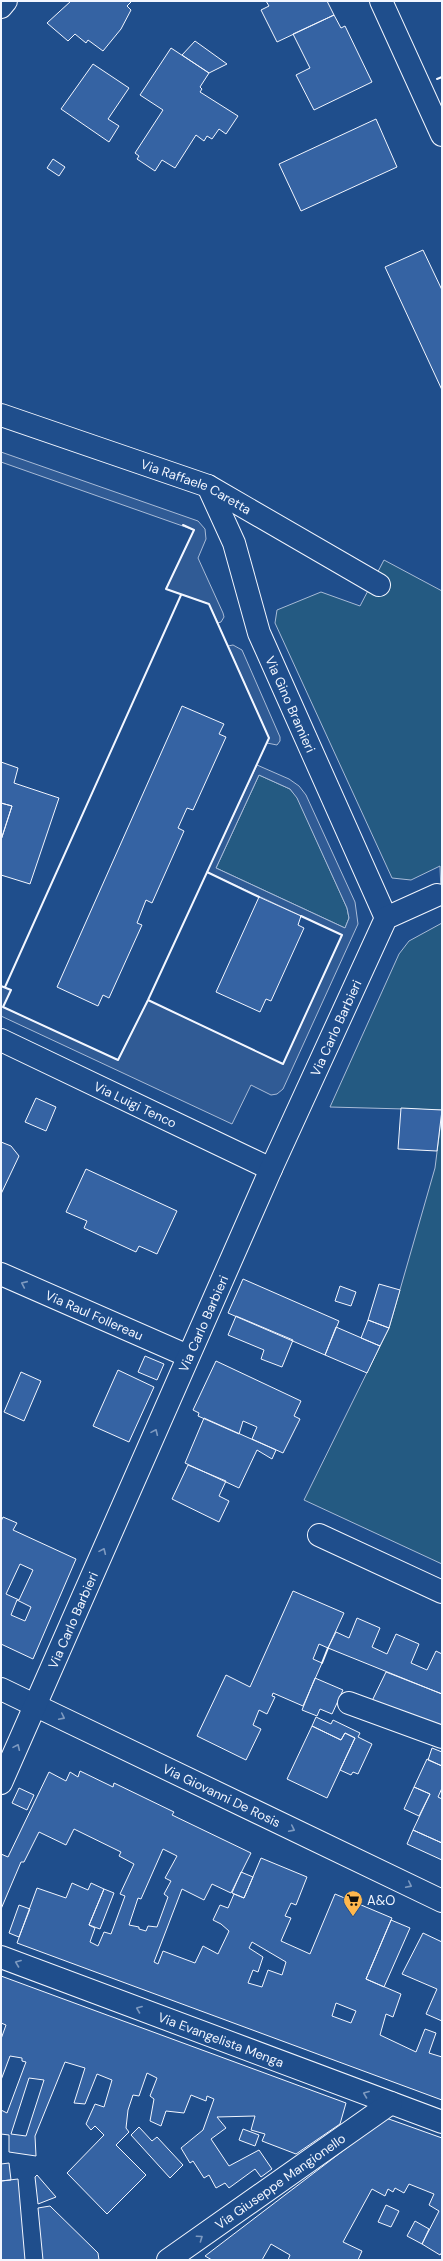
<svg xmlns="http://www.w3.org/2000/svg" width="443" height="2261" font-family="'DM Sans',sans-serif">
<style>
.green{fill:#245a82;stroke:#a8bbd7}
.parking{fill:#305b95;stroke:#a8bbd7;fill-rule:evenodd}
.building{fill:#3563a3;stroke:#f2f6ff;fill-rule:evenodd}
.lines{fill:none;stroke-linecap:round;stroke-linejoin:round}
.street-casing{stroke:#f2f6ff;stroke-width:24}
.secondary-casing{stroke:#f2f6ff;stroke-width:24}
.street{stroke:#1f4e8c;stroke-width:22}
.secondary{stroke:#1f4e8c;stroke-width:22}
.wall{stroke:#f2f6ff;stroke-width:2}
.oneway{stroke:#7e9ac0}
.labels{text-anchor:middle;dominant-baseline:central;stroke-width:3;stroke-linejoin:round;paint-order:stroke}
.street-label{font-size:13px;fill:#f2f6ff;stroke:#1f4e8c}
.poi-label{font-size:13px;fill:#f2f6ff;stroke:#1f4e8c;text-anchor:start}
</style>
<rect width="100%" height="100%" fill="#1f4e8c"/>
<path class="green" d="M384 560 442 591V918L440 866 411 880 392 878 275 623 277 610 321 592 360 606Z
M259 775 290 789 297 797 347 908 349 918 345 928 216 868Z
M442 923V1110L330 1107 399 954 409 941Z
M442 1112V1564L304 1500 389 1328 435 1168Z"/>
<path class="parking" d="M1 452 198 521 205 529 206 539 198 558 223 613 224 617 221 622 218 623 209 604 166 589 194 530 1 462Z
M233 645 242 650 280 737V741L277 745 267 743 269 738 228 646Z
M257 765 289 779 299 786 306 795 355 902 358 924 283 1089 277 1094 271 1095 251 1085 232 1124 1 1016V986L11 990 3 1007 118 1060 148 1000 283 1064 342 935 207 872ZM259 775 290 789 297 798 347 908 349 918 345 928 216 868Z"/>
<path class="building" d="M71 1H132L127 6 131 10 121 29 103 51 88 40 86 43 75 34 68 41 47 23Z
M266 1H327L334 15 277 42 261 10 269 6Z
M334 15 341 28 345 26 372 82 314 110 296 75 310 68 293 34Z
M195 41 227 64 209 73 182 55Z
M171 48 209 73 200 87 202 89 200 92 238 116 226 134 219 129 212 139 207 136 204 141 196 135 175 168 162 160 155 171 137 159 139 156 135 153 163 110 140 95Z
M93 64 129 88 108 119 119 126 109 142 61 109Z
M376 119 397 167 301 211 279 164Z
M53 159 65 167 59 176 47 168Z
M423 250 442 290V390L385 267Z
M182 706 224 724 219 734 226 737 193 810 187 808 178 828 184 831 152 903 146 900 137 923 142 925 109 998 103 995 98 1006 57 987Z
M1 762 18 768 14 783 59 798 30 884 1 875V840L12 806 1 803Z
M1 803 12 806 1 840Z
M259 897 301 916 298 925 304 928 271 1001 266 999 260 1012 216 992Z
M36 1098 56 1107 46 1131 25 1122Z
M401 1108 442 1110 437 1151 398 1149Z
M1 1142 11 1146 19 1156 1 1194Z
M86 1169 177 1211 157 1254 139 1246 136 1252 84 1228 87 1221 66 1212Z
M243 1279 339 1321 325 1355 228 1313Z
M379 1284 400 1290 389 1328 368 1320Z
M340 1286 356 1292 351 1306 335 1301Z
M236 1316 293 1340 282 1367 261 1359 264 1350 228 1335Z
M368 1320 389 1328 380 1346 361 1338Z
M336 1327 380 1346 367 1373 325 1355Z
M145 1356 164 1364 157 1380 138 1372Z
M216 1361 301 1401 294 1416 300 1419 283 1453 252 1439 257 1427 243 1421 239 1434 198 1416 199 1413 193 1410Z
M118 1370 154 1387 129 1442 93 1426Z
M21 1372 41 1381 24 1421 4 1412Z
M204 1418 276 1450 272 1459 257 1450 239 1488 185 1463Z
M188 1465 226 1481 219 1496 229 1501 219 1522 172 1499Z
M3 1517 17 1523 13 1530 76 1559 33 1659 1 1644V1521ZM20 1564 33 1570 19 1600 6 1594ZM17 1600 31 1607 25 1621 11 1615Z
M293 1591 344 1613 328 1648 319 1644 313 1659 322 1663 303 1706 273 1693 272 1696 275 1697 267 1714 259 1710 253 1725 261 1729 246 1760 197 1736 226 1675 250 1687Z
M357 1618 380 1628 372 1647 387 1654 396 1634 419 1644 411 1663 427 1670 436 1651 442 1654V1694L328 1648 336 1632 349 1638Z
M386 1672 442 1694V1727L372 1701Z
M315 1678 343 1690 332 1714 320 1709 317 1716 302 1710Z
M316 1717 331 1724 333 1720 360 1733 358 1737 372 1744 358 1774 353 1772 351 1775 340 1770 355 1738 345 1733 341 1740 312 1726Z
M312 1726 341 1740 345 1733 355 1738 327 1798 287 1779Z
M432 1748 442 1752V1766L428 1760Z
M427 1759 442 1766V1788L438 1797 442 1799V1843L413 1830 430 1794 414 1787Z
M80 1771 113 1787 114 1783 174 1812 172 1815 251 1853 231 1893 212 1884 204 1900 182 1889 154 1962 158 1964 163 1951 195 1963 203 1946 218 1954 229 1931 221 1924 213 1920 220 1905 228 1908 234 1894 244 1898 261 1858 307 1877 296 1905 291 1903 285 1916 291 1918 281 1941 310 1954 335 1894 392 1918 366 1979 401 1994 393 2017 386 2014 380 2035 416 2052 425 2029 436 2033 429 2053 442 2057V2100L17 1943 37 1888 66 1898 72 1883 88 1890 91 1883 104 1889 89 1925 95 1928 90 1942 98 1946 104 1932 111 1934 125 1896 120 1894 134 1864 119 1856 121 1852 74 1829 66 1845 39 1832 24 1862H21L1 1909V1854L8 1857 49 1772 66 1781 70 1772 78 1777ZM163 1849 177 1856 165 1878 171 1881 164 1894 168 1897 157 1927 148 1926 146 1931 139 1929V1927L129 1925 138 1898 141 1899ZM252 1942 286 1962 282 1975 268 1970 262 1987 248 1983 253 1970 258 1972 263 1957 249 1948ZM336 2003 356 2011 351 2023 332 2016Z
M414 1787 430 1794 419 1816 404 1809Z
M19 1788 34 1795 27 1810 12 1803Z
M413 1830 442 1843V1860L407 1844Z
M241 1872 253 1877 244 1898 232 1893Z
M104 1889 114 1893 100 1929 89 1925Z
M19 1905 30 1909 19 1937 9 1933Z
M391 1920 410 1928 384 1987 366 1979Z
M423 1933 442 1942V2021L426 2014 437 1989 402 1974Z
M1 1976 346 2103 340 2124 296 2154 262 2141 265 2134 251 2130 255 2116 217 2117 226 2128 211 2139 229 2166 259 2150 272 2169 261 2177 255 2169 229 2188 225 2183 216 2188 209 2175 204 2178 193 2161 190 2163 181 2148 203 2130 214 2099 207 2096 206 2101 191 2095 184 2113 166 2111 161 2126 150 2121 154 2099 150 2096 157 2078 147 2073 139 2096 133 2095 128 2110 126 2128 129 2132 116 2145 146 2175 107 2214 67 2173 104 2135 95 2126 91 2130 86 2124 95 2104 104 2107 112 2080 97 2074 85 2104 74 2103 85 2068 65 2062 35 2136 36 2156 9 2152V2135L1 2134V2110L7 2113 26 2062 22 2061V2058L10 2056 1 2080V2039L6 2025 1 2023ZM29 2078 44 2080 26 2136 11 2134Z
M386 2118 442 2138V2252L440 2255 422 2244 439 2211 429 2205 434 2194 409 2184 404 2193 395 2188 393 2192 388 2189 385 2196 372 2189 343 2242 362 2251 358 2260H288L290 2255 271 2244 262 2260H212L205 2256Z
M139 2127 152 2141 157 2137 183 2165 170 2178 131 2135Z
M243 2129 259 2135 255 2146 239 2140Z
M9 2163 11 2180 1 2181V2164Z
M37 2175 56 2197 38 2204 35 2177Z
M18 2179 25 2260H1V2181Z
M386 2205 399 2211 391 2227 378 2222Z
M50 2206 98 2253 99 2260H43L38 2208Z
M415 2221 429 2229 422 2244 407 2236Z"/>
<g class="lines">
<defs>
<g id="street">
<path d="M381 1 442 135"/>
<path id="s1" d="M1 415 208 486 379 585"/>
<path id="s2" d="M208 486 234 543 259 633 386 918"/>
<path id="s3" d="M1 1040 271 1169"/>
<path id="s4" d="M1 1274 188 1356"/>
<path d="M319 1535 442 1592"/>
<path id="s5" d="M1 1689 442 1901"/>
<path d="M349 1703 442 1737"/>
<path id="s6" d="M1 1783 271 1169 386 918 437 895"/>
<path id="s7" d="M1 1957 442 2122"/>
<path id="s8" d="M168 2260 391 2103"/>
</g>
<path id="secondary" d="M1 7 6 1"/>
</defs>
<use href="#street" class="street-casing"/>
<use href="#secondary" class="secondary-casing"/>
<use href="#street" class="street"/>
<use href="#secondary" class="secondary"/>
<path class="wall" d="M437 79 442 77
M207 872 259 897
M1 986 11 990 3 1007 118 1060 148 1000 269 738 209 604 166 589 194 530 183 525
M5 987 181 595
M148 1000 283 1064 342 935 301 916
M322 1663 328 1648"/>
</g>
<defs><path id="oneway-chevron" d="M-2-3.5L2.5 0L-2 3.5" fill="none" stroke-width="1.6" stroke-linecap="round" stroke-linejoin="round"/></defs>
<g class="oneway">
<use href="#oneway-chevron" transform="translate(24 1284) rotate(-156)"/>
<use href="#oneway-chevron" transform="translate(155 1432) rotate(-66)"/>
<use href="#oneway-chevron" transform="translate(103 1551) rotate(-66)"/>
<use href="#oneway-chevron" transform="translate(62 1717) rotate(26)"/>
<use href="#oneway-chevron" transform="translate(17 1747) rotate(-66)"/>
<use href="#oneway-chevron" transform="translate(292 1829) rotate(26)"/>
<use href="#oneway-chevron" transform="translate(409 1885) rotate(26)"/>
<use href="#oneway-chevron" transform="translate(18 1963) rotate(-159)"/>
<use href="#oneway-chevron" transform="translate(139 2009) rotate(-159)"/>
<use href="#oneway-chevron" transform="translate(366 2094) rotate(-159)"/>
<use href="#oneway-chevron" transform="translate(200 2238) rotate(-35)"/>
</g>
<defs>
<symbol id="supermarket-pin" viewBox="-11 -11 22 30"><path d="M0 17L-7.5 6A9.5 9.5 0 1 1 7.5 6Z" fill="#ffb74d" stroke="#1f4e8c"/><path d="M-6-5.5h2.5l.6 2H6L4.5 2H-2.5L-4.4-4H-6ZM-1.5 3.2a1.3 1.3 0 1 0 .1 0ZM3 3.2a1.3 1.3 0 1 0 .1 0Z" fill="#111"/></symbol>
</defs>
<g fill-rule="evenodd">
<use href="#supermarket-pin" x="342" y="1889" width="22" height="30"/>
</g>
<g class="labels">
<g class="street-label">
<text stroke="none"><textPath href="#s1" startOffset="208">Via Raffaele Caretta</textPath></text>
<text stroke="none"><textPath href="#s2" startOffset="234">Via Gino Bramieri</textPath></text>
<text stroke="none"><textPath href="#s6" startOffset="826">Via Carlo Barbieri</textPath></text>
<text stroke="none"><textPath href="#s3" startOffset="149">Via Luigi Tenco</textPath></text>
<text stroke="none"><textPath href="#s4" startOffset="102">Via Raul Follereau</textPath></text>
<text stroke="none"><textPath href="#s6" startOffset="502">Via Carlo Barbieri</textPath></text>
<text stroke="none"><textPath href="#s6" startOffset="178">Via Carlo Barbieri</textPath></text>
<text stroke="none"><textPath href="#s5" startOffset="245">Via Giovanni De Rosis</textPath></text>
<text stroke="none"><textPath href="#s7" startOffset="235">Via Evangelista Menga</textPath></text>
<text stroke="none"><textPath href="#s8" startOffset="137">Via Giuseppe Mangionello</textPath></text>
</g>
<g class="poi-label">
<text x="367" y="1900">A&amp;O</text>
</g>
</g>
<rect width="443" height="2261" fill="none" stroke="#f2f6ff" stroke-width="4"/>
</svg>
